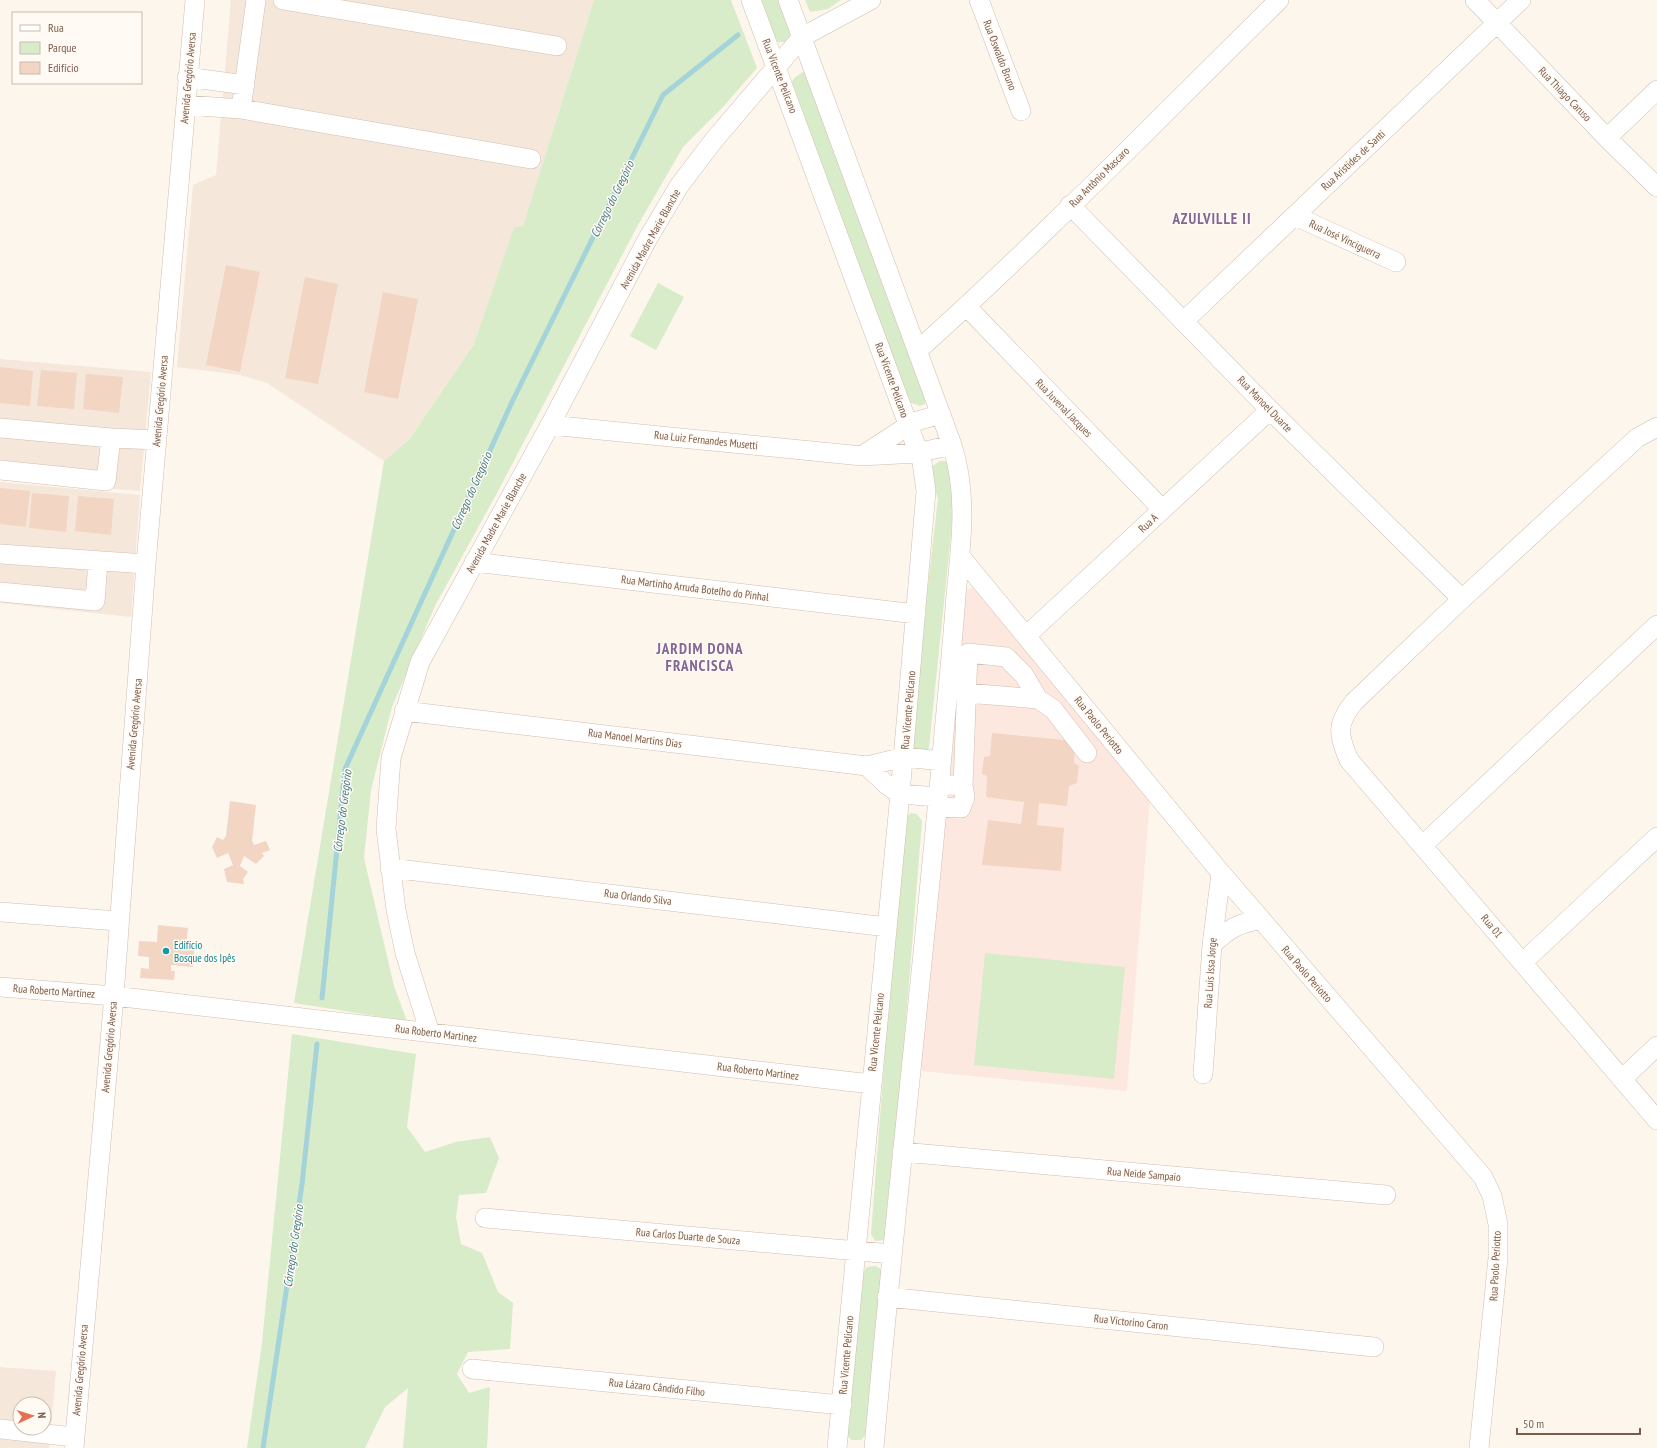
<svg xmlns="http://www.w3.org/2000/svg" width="1657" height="1448" font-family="'PT Sans Narrow',sans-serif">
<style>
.residential{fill:#f5e8da;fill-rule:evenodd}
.commercial{fill:#fde8e0}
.green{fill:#d8ecc9}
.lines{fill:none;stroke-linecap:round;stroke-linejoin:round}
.stream{stroke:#a5d3da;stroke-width:5}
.building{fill:#f3d5c3}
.minor-casing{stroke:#d1beb0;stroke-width:20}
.minor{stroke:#fff;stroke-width:19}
.culture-dot{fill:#0f9aa8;stroke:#fffaf3;stroke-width:1.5}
.labels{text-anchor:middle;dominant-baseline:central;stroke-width:3;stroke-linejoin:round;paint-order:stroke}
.street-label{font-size:11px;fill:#7a5c4d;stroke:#fffaf3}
.culture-label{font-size:11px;fill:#0d838f;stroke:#fffaf3;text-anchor:start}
.water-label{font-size:12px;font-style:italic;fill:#437c86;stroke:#fffaf3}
.district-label{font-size:15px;font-weight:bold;letter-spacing:1px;fill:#846695;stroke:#fffaf3}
</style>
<rect width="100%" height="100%" fill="#fdf6ec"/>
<path class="residential" d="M231 0H594L523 226 514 227 474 344 409 440 384 461 267 383 240 375 177 367 193 185 216 175Z
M0 359 151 372 140 491 0 480Z
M0 482 140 495 131 617 0 603Z
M0 1367 56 1371 49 1448H0ZM20 1404H44V1428H20Z"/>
<path class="commercial" d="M971 588 977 589 1150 798 1127 1091 920 1071 966 591Z"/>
<path class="green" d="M594 0H731L757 68 723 107 683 147 638 225 497 493 435 606 392 707 371 790 364 858 394 986 407 1021 294 1003 384 461 409 440 474 344 514 227 523 226Z
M761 0H781L793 36 786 42H777L775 38Z
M805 0H841L828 9 810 12Z
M803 72 807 73 926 397 925 404 920 406 909 402 792 82 794 78Z
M658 283 684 297 656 350 630 336Z
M940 461H946L951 470 955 496 929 747 927 752H913L910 742 938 498 934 488 930 468Z
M911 813 917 814 922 821 889 1230 884 1240 875 1241 871 1234 903 819Z
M985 953 1125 967 1114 1079 974 1065Z
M292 1034 416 1054 407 1127 425 1152 456 1142 490 1137 499 1158 486 1193 459 1195 456 1217 461 1244 482 1253 498 1292 513 1303 510 1349 468 1352 457 1374 469 1393 490 1387 487 1448H403L408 1388 385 1407 365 1448H247L262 1343Z
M876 1266 883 1271 868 1432 861 1440H852L848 1437 847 1433 863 1272 867 1267Z"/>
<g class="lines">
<path class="stream" d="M322 998 345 769 512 402 663 95 738 35
M263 1448 302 1184 317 1044"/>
</g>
<path class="building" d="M226 265 260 272 240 372 206 365Z
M305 277 338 284 318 384 285 378Z
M383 292 418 299 398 399 364 392Z
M0 367 33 371 30 406 0 403Z
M41 370 77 373 74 409 37 406Z
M86 374 123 377 119 413 83 409Z
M0 488 30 491 26 527 0 524Z
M32 493 69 496 66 532 29 528Z
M78 496 114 499 111 535 75 531Z
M992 733 1075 741 1074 763 1079 766 1077 783 1069 786 1067 806 1039 803 1037 825 1064 828 1061 871 982 865 988 820 1021 824 1024 802 986 797 987 776 982 774 984 757 990 756Z
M230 801 256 805 252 841 254 845 266 841 270 850 262 853 264 856 256 864 244 856 240 866 248 872 243 879 244 884 227 882 224 869 233 865 228 853 217 858 212 847 217 837 223 840 226 836Z
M158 925 188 928 186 944 195 945 193 967 171 965V971H175L174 980 140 978 141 968 149 969V957L138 956 139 941 157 942Z"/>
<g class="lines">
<defs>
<path id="minor" d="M283 0 557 46
M751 0 922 462 926 491 900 794 837 1448
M788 0 952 445C968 494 961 545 956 595 953 637 949 679 945 722 924 964 895 1206 874 1448
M979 0 1021 111
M1475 0 1607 138 1657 187
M187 77 245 85
M186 105 241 109 531 159
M241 109 256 0
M1607 138 1657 90
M1070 205 1270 410 1462 599
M1295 216 1396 262
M966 306 1162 509
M1184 321 1521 0
M917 351C1042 239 1159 118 1279 0
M550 425 862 456 917 453 952 445
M1657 427 1637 438 1462 599 1354 702C1336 724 1338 735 1349 760L1657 1120
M0 428 111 438 157 440
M863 455 914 422 941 414
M0 470 106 481 111 438
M0 554 146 564
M960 556 1221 873 1483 1177 1492 1196 1498 1224V1258L1479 1448
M474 562 916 614
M0 592 95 601 98 562
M1026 636 1270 410
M966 693 1038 699 1053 709 1087 753
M404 711 867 766 904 757 942 761
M867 766 887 785 900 794 938 797
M940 784 963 786 968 653 1006 657 1024 675 1038 699
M937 807 961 808 965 797 963 786
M1423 845 1657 625
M390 868 887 927
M0 912 118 921
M1212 945C1227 930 1239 922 1261 920
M1523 962 1657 837
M0 987 114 996 871 1084
M430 1033 405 953 396 910 386 829 391 758 420 662 550 425 647 240 679 186 714 140 802 37 871 0
M1203 1074 1212 945 1221 873
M1622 1079 1657 1046
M902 1152 1386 1195
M485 1218 892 1254
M887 1297 1374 1347
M472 1369 842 1405
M0 1429 74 1437
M74 1448 114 996 146 564 195 0"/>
</defs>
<use href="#minor" class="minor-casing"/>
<use href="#minor" class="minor"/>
</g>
<circle class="culture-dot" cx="166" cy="951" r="4"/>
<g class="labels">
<g class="street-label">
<text transform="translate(1000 55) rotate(69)">Rua Oswaldo Bruno</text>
<text transform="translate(780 76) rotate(69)">Rua Vicente Pelicano</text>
<text transform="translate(188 78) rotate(-85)">Avenida Gregório Aversa</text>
<text transform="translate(1565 94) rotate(46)">Rua Thiago Caruso</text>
<text transform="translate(1353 160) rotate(-43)">Rua Aristides de Santi</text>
<text transform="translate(1099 177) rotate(-45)">Rua Antônio Mascaro</text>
<text transform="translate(650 239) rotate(-61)">Avenida Madre Marie Blanche</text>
<text transform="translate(1345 239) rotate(25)">Rua José Vinciguerra</text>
<text transform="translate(892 380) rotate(70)">Rua Vicente Pelicano</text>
<text transform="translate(160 401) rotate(-85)">Avenida Gregório Aversa</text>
<text transform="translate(1265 404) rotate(46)">Rua Manoel Duarte</text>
<text transform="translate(1064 408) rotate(46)">Rua Juvenal Jacques</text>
<text transform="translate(706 440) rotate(6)">Rua Luiz Fernandes Musetti</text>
<text transform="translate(496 523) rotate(-61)">Avenida Madre Marie Blanche</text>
<text transform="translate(1148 523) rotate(-43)">Rua A</text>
<text transform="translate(695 588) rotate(7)">Rua Martinho Arruda Botelho do Pinhal</text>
<text transform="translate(908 710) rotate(-85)">Rua Vicente Pelicano</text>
<text transform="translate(134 724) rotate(-85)">Avenida Gregório Aversa</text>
<text transform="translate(1099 725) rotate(51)">Rua Paolo Periotto</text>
<text transform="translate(635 738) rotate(7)">Rua Manoel Martins Dias</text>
<text transform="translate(638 897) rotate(7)">Rua Orlando Silva</text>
<text transform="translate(1492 926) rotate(50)">Rua 01</text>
<text transform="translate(1210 973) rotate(-86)">Rua Luis Issa Jorge</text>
<text transform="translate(1307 974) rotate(49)">Rua Paolo Periotto</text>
<text transform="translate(54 991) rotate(4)">Rua Roberto Martinez</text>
<text transform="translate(876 1032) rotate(-84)">Rua Vicente Pelicano</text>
<text transform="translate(436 1033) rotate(7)">Rua Roberto Martinez</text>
<text transform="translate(109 1047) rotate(-85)">Avenida Gregório Aversa</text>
<text transform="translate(758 1071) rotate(7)">Rua Roberto Martinez</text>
<text transform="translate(1144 1174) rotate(5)">Rua Neide Sampaio</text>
<text transform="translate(688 1236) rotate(5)">Rua Carlos Duarte de Souza</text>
<text transform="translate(1495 1266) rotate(-87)">Rua Paolo Periotto</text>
<text transform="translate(1131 1322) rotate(6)">Rua Victorino Caron</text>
<text transform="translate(846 1355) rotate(-85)">Rua Vicente Pelicano</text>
<text transform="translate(80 1370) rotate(-85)">Avenida Gregório Aversa</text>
<text transform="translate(657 1387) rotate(6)">Rua Lázaro Cândido Filho</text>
</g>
<g class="culture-label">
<text x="174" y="945">Edifício<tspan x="174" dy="13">Bosque dos Ipês</tspan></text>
</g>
<g class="water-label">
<text transform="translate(612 199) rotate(-64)">Córrego do Gregório</text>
<text transform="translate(471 491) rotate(-66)">Córrego do Gregório</text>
<text transform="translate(342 811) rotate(-83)">Córrego do Gregório</text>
<text transform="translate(293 1246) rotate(-82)">Córrego do Gregório</text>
</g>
<g class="district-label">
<text x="1212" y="218">AZULVILLE II</text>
<text x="700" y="648">JARDIM DONA<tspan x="700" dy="17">FRANCISCA</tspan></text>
</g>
</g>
<rect x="12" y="12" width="130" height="72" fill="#fffaf3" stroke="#cabbb1"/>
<rect x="20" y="25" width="20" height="6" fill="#ffffff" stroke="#cabbb1"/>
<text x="48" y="32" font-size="12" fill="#7a5c4d">Rua</text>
<rect x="20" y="42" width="20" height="12" fill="#d8ecc9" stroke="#cabbb1"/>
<text x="48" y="52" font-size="12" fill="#7a5c4d">Parque</text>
<rect x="20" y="62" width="20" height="12" fill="#f3d5c3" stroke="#cabbb1"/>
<text x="48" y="72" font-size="12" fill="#7a5c4d">Edifício</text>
<g transform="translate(32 1416) rotate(86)"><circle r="19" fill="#fffaf3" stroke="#cabbb1"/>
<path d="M0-3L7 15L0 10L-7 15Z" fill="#e76f51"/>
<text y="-6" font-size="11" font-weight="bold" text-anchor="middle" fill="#7a5c4d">N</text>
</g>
<path d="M1517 1428v6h123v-6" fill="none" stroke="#7a5c4d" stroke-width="2"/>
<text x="1523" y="1428" font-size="12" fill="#7a5c4d" stroke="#fffaf3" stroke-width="3" paint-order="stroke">50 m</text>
</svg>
